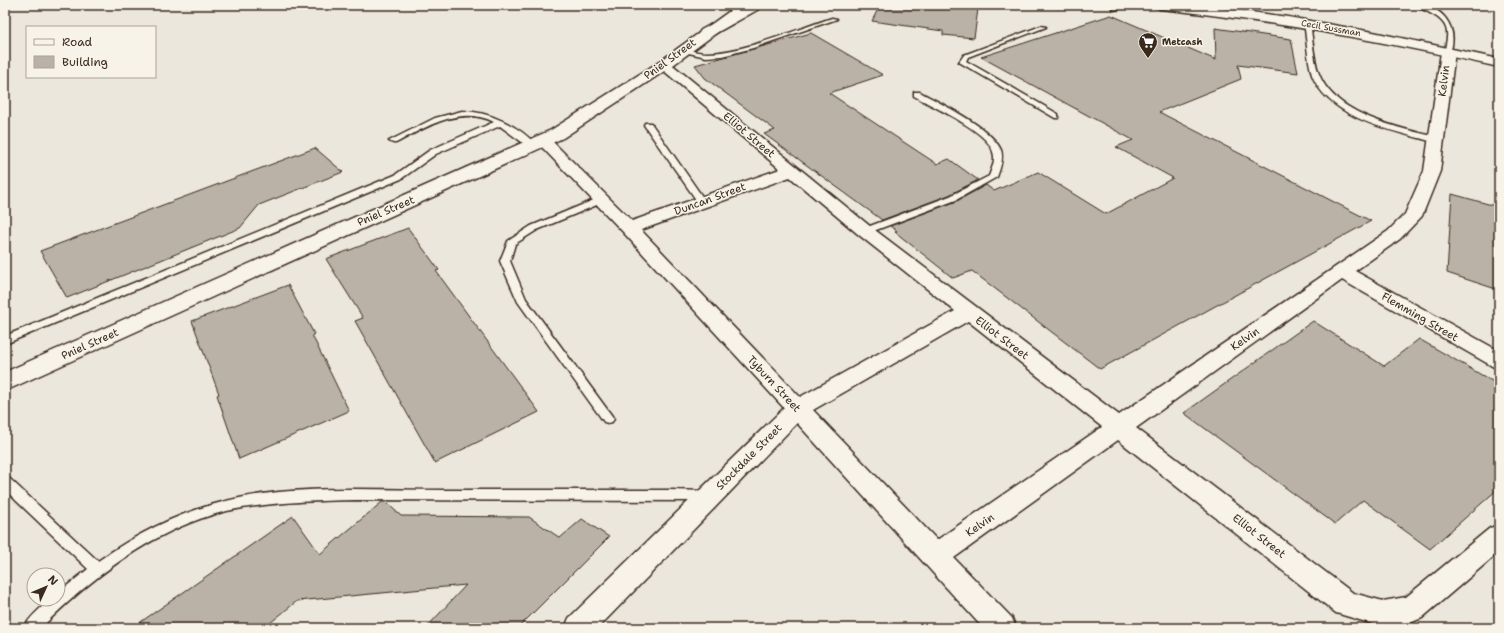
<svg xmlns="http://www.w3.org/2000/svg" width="1504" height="633" font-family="'Shantell Sans',sans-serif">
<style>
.building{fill:#bab2a7;stroke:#3b2a1e}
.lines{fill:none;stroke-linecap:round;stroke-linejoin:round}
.service-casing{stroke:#3b2a1e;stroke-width:3}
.minor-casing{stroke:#3b2a1e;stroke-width:3}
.tertiary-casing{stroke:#3b2a1e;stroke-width:3}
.secondary-casing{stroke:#3b2a1e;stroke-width:3}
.service{fill:#f7f3e8;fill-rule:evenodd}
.minor{fill:#f7f3e8;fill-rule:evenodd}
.tertiary{fill:#f7f3e8;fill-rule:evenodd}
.secondary{fill:#f7f3e8;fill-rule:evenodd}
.labels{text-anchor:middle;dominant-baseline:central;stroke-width:3;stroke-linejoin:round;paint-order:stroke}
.far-street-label{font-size:9px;fill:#3b2a1e;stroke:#f7f3e8}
.far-poi-label{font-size:9px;font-weight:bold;fill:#3b2a1e;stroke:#f7f3e8;text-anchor:start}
.street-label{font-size:11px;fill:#3b2a1e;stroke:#f7f3e8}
</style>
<rect width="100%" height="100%" fill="#ece7dc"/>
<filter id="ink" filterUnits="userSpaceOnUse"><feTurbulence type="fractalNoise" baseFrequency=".025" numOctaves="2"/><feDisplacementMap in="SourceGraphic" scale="8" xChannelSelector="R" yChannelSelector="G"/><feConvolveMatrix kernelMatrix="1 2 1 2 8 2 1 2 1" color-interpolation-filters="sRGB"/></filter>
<g filter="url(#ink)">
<path class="building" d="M880 5H931V6L978 9 974 38 943 35V31L872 21Z
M1111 15 1216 60 1215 28 1291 39 1298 73 1238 65 1241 79 1159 112 1371 221 1100 369 972 271 953 278 895 232 897 231 890 226 957 201 986 185 994 191 1038 172 1106 214 1173 178 1116 147 1133 140 981 57Z
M811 33 883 75 829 93 937 164 949 159 978 180 949 195 882 220 764 134 775 130 705 78 695 65Z
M315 148 343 172 259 205 240 228 67 298 40 251Z
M1452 194 1499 207V290L1447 273Z
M408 228 439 270 436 271 539 412 435 463 355 321 363 318 326 259Z
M288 285 314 334 312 335 349 411 239 459 217 395 219 394 192 321Z
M1313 321 1384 366 1419 339 1499 385V488L1430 549 1363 500 1335 524 1184 413Z
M382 502H386L401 516 529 517 560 538 582 519 609 537 518 628H426L466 585 297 601 264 628H132L293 516 320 554Z"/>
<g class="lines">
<defs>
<path id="service" d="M1110 5H1116L1119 9 1114 10Z
M1416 5C1443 5 1459 28 1450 53L1445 52C1445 46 1448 39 1447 32 1445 16 1426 13 1416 5Z
M832 18 837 19 753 48 722 56 706 57 680 51 683 49C691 50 699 53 707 53 743 53 797 29 832 18Z
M1307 21 1310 23C1313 40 1313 58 1319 74 1335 116 1401 128 1440 138V142H1434C1394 131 1329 119 1312 75 1307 58 1307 40 1304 23Z
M1041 26 1046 27 968 57 966 61 1058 114V118H1055L959 62 964 55Z
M914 92H920C941 104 991 127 1001 150 1004 158 1000 169 997 177L956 200 868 233H862L861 231 862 229 950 196 989 176C992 168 996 160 993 152 989 132 932 106 914 96Z
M462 111C488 111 520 126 537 146L536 148H530L500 126 436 154 401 179 5 344V336L395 175 430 150 494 122C460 105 426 127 396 143H393L389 141 435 118Z
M645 123H651L706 202 705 204H699L644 125Z
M601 197 605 200 604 202 537 230 515 244 510 261 526 299 612 416 614 419 612 422 608 423 604 422 518 302 500 261 508 241 531 226Z
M5 477 9 478 98 561C136 534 180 512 226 501 293 484 374 490 443 490 518 490 594 490 669 490L707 491 711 492 713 496 711 500 707 501 355 500C312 501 269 502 227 511 155 528 92 577 41 628H24C29 617 42 607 51 599H58V593L88 569 5 490Z"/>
<path id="minor" d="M1448 48 1455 52 1440 171 1422 216 1400 239 1355 271 1499 351V369L1492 366 1342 280 1136 428 1353 593 1383 601 1406 597 1490 528 1499 525V552L1422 618 1412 622 1383 627 1336 613 1118 440 954 558 1012 618 1016 628H983L797 423 598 628H565L569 618 784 408 623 232 539 144 536 141 539 138H549L632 221 780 169 657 65 659 62H669L871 227 1119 415 1388 231 1405 214 1424 171 1441 52ZM790 177 859 235 955 311 800 397 641 230ZM968 321 1102 427 937 540 813 410Z"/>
<path id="tertiary" d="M738 5H754L669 68 563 138 5 391V372L551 130 659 62Z"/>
<path id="secondary" d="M747 5H765C762 8 719 31 711 36H701L699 33 701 30Z
M1153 5H1199L1288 17 1373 32 1499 59V67C1387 42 1275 21 1160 9Z"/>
</defs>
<use href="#service" class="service-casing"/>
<use href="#minor" class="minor-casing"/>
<use href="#tertiary" class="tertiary-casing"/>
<use href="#secondary" class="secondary-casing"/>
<use href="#service" class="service"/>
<use href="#minor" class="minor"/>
<use href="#tertiary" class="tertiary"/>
<use href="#secondary" class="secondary"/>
</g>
</g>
<defs>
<symbol id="supermarket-pin" viewBox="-11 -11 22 30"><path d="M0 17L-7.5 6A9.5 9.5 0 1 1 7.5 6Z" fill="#3b2a1e" stroke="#f7f3e8"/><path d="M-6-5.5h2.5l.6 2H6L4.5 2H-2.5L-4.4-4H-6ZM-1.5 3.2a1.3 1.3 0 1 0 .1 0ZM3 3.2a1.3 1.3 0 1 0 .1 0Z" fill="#fff"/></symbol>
</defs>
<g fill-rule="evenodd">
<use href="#supermarket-pin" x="1137" y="31" width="22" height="30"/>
</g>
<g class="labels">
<g class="far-street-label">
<text transform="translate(1331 28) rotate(10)">Cecil Sussman</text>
</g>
<g class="far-poi-label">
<text x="1162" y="42">Metcash</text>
</g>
<g class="street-label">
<text transform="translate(670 59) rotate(-36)">Pniel Street</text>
<text transform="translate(1444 81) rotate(-83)">Kelvin</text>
<text transform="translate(749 135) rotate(40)">Elliot Street</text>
<text transform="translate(710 199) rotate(-20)">Duncan Street</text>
<text transform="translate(386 211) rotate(-23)">Pniel Street</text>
<text transform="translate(1420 317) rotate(30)">Flemming Street</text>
<text transform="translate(1002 338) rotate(37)">Elliot Street</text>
<text transform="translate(1245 339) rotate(-35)">Kelvin</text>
<text transform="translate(90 344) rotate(-24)">Pniel Street</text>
<text transform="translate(774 384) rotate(47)">Tyburn Street</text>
<text transform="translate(749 457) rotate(-45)">Stockdale Street</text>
<text transform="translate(980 525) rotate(-35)">Kelvin</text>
<text transform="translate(1259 536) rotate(38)">Elliot Street</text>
</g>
</g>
<rect width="1504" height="633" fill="none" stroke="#f7f3e8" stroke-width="20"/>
<rect x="10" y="10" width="1484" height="613" fill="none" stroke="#3b2a1e" stroke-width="1.5" filter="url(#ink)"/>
<rect x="26" y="26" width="130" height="52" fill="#f7f3e8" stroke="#aca397"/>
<rect x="34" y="39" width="20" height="6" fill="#f7f3e8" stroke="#aca397"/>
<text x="62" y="46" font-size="12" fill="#3b2a1e">Road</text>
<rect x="34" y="56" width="20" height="12" fill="#bab2a7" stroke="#aca397"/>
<text x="62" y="66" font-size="12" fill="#3b2a1e">Building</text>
<g transform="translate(46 587) rotate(46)"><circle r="19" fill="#f7f3e8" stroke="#aca397"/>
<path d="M0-3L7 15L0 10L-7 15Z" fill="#3b2a1e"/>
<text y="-6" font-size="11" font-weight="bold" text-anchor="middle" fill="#3b2a1e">N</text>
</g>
</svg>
